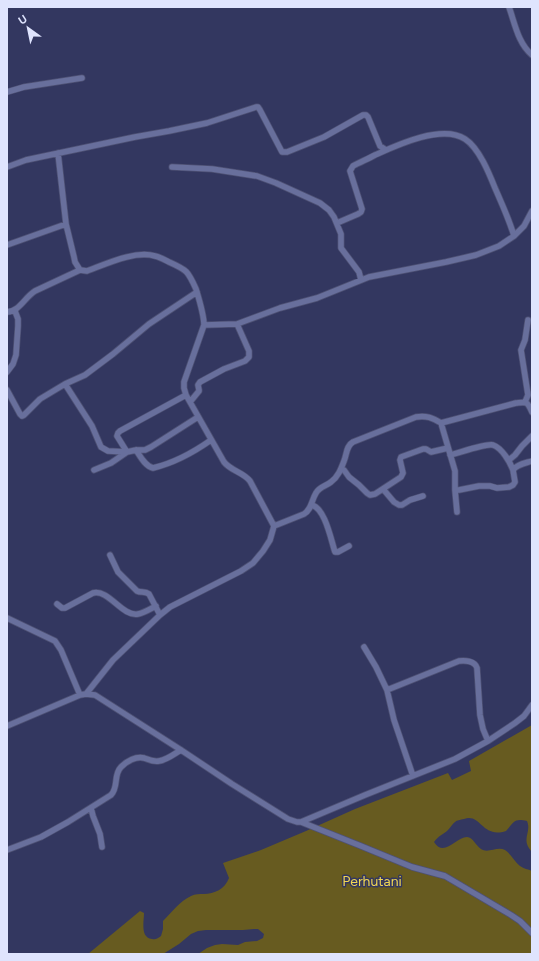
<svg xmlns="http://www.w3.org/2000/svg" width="539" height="961" font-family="Figtree,sans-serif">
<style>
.green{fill:#675b20}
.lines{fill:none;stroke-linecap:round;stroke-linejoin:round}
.minor-casing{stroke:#4e5174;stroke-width:7}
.minor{stroke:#686f9c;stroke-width:5.5}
.labels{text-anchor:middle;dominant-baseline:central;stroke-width:3;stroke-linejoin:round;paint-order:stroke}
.park-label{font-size:14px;fill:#f2d753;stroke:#333760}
</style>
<rect width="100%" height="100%" fill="#333760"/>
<path class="green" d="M532 725V852C520 839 532 833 527 821 514 818 514 822 506 831 482 839 481 813 464 819 460 820 457 820 455 822 452 824 451 827 448 830 444 834 438 836 434 842 444 858 456 837 467 837 473 837 476 846 481 849 488 854 497 846 505 850 511 854 515 862 520 866 524 869 528 869 532 871V954H198L207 948 215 945 222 944 238 945 245 942 257 941 263 938 264 934 258 929H254L243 930H206L198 931 191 934 179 944 163 954H88L140 911 144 913C144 921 140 938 152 939 156 940 158 938 161 936L163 929V921C172 912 180 901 191 896 195 894 200 894 204 894 214 894 225 889 229 878L223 863 261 850 306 831 355 809 448 773 452 780 471 771 469 761Z"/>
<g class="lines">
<defs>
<path id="minor" d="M509 7C515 24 518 43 532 55
M7 92 24 87 82 78
M58 153 66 224 74 257 75 262 80 270 87 271C106 264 135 250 155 256 160 257 165 260 169 262 187 270 188 271 196 289 199 299 204 315 204 325
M7 167 26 160 135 137 169 131 207 123 256 107H258L260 110 282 152H287L324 137 363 115H366L368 117 380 146 386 150
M172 167 212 169 257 176 276 183 320 203 329 210 334 217 341 234V248L359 272 361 280
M337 223 358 214 361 212 362 209 350 171 353 166C360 162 368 159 375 155 397 145 442 124 465 139 479 148 489 173 495 188 502 204 509 219 514 236
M7 245 66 224
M7 312C20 311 24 298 35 291L80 270
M7 372 13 364 16 355 18 326V319L15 311
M65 384 92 426 101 447 108 451 127 452
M7 390 20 414 22 416 24 415 40 399 65 384 85 375 113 354 149 324 197 292
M190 402 199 391V390L198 385 200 382 224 369 245 361 249 357V351L237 324
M525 402 528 395 521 350 525 340 528 320
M441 423 455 471V490L457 512
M136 450C140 456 145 466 153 468 174 463 194 452 211 440
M127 452 117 436 118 433 120 431 186 395
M450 455C459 453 486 443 493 445 502 448 510 462 513 470
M509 460 515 455 522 446 532 436
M341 469 344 470 349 477 359 485 367 493 370 495 375 494 401 477 403 473 400 460 401 457 423 449H426L431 452 448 448
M94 470 111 463 127 452 136 450H145L151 447 198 417
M383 489 394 502 399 505H402L410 500 423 496
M455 490H459L479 486H490L497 488 509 487 513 485 515 482 513 470C517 464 526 463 532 461
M311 505C325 507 331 540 335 552H338L349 546
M274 526 304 514C312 509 311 501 316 493 319 487 326 486 331 482 338 477 341 469 344 461 347 454 346 446 353 442L416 417C426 415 433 418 441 423L516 403C527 402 527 401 532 412
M110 555 118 572 137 591C141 593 145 591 149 594L160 615
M57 604 62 608H65L93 593C109 589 122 617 138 614 144 613 150 609 156 606
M7 618 55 641 61 650 80 695
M364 647 376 667 387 690 394 720 413 776
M387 690 459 661C465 660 475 661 477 668L480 715 483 729 488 741
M86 694 113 660 160 615 170 607 241 571 253 563 263 551 270 540 274 526 250 481C243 472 231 471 224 462L186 395 184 388V382L204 325 237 324 280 308 317 298 369 277 446 262 476 255 499 246 514 236 524 226 532 211
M7 726 80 695 86 694 95 695 181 750 232 784 288 819 297 822H301L365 795 455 759 488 741 515 723 524 716 532 705
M91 808 93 816 100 834 102 847
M301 822 361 846 412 867 445 876 511 915 520 921 532 933
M7 850 41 837 68 822 111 795C119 787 113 775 121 767 127 761 136 756 144 758 149 760 153 762 159 761 167 760 174 754 181 750"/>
</defs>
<use href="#minor" class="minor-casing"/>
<use href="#minor" class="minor"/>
</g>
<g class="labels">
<g class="park-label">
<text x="372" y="881">Perhutani</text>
</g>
</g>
<rect width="539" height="961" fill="none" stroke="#dfe4fe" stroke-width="16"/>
<g transform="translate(28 28) rotate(327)" stroke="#333760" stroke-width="3" paint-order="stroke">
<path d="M0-3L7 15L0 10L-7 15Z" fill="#dfe4fe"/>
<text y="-6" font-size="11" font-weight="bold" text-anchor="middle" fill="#dfe4fe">U</text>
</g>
</svg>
